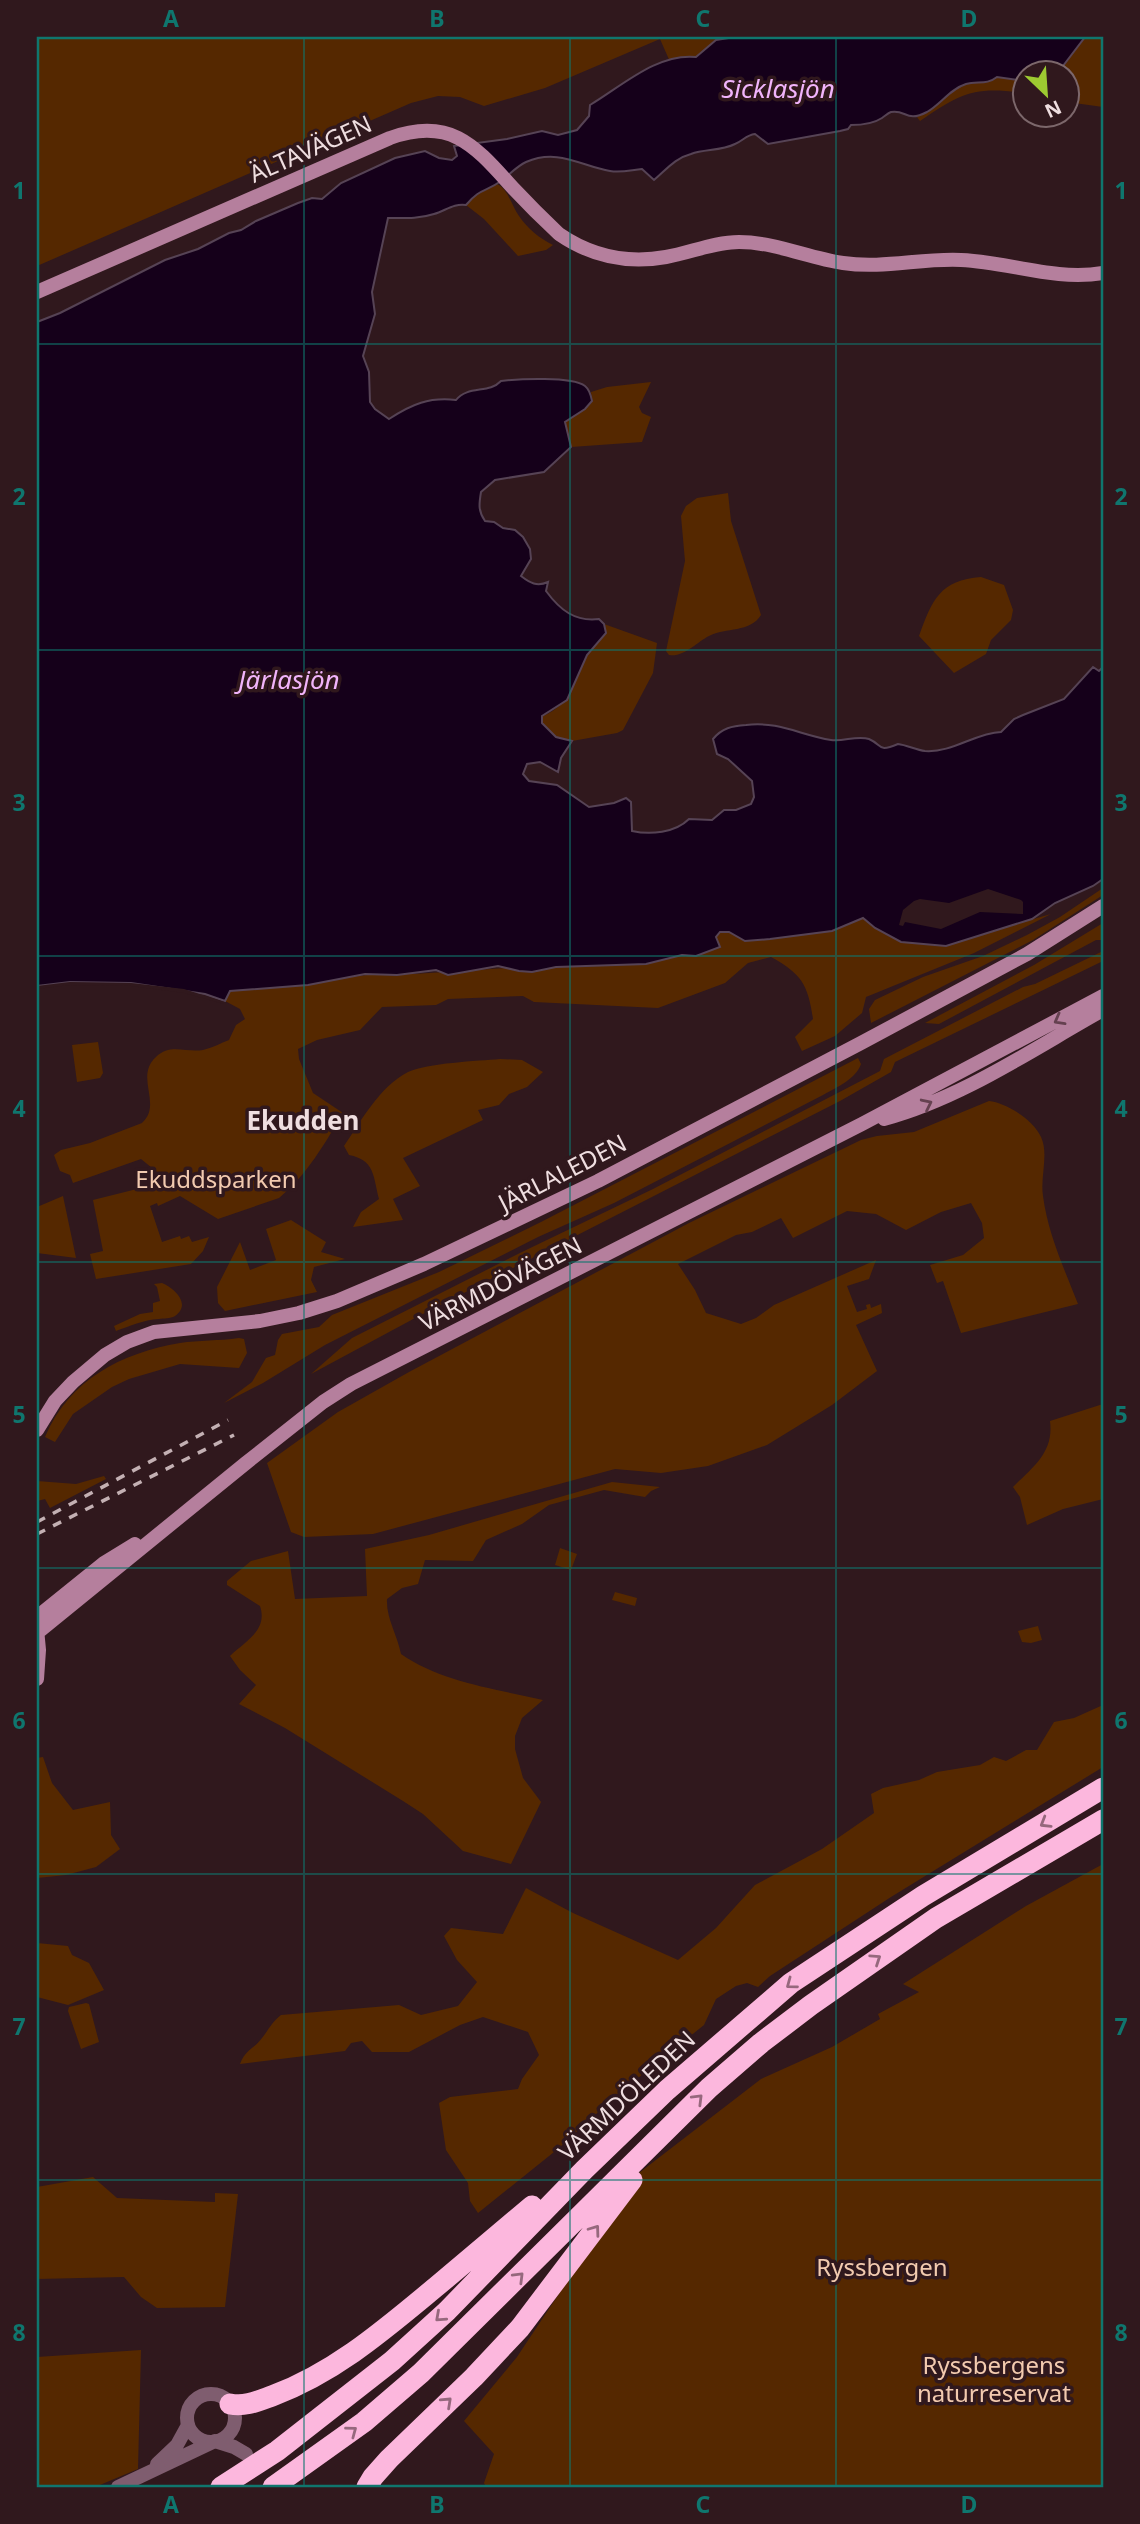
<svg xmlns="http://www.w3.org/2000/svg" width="1140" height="2524" font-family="'Noto Sans',sans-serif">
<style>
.green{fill:#552800}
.water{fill:#15001a;stroke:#564355;stroke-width:2}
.pier{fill:#30181d}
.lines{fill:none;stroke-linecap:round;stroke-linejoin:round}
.tertiary{stroke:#7f5d6f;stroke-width:14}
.secondary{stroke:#b57f9d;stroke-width:14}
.motorway{stroke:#fcb7dd;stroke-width:21}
.rail{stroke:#c3b0b3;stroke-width:3.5;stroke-dasharray:9 9;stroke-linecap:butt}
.oneway{stroke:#654150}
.oneway2{stroke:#96687d}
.grid{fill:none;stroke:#0f766e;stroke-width:2;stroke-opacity:0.55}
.labels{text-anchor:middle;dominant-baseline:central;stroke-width:7;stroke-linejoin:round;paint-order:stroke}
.street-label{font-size:24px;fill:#efdee0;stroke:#30181d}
.park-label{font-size:24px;fill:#f2caaf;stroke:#30181d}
.water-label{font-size:26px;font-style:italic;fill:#f1b4fb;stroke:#30181d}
.neighbourhood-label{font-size:26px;font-weight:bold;fill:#efdee0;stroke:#30181d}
.neatline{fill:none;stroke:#0f766e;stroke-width:2.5}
.grid-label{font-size:23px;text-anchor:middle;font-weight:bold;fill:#0f766e}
</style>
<rect width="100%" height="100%" fill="#30181d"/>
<path class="green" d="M37 37H875L693 114 660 39 545 88 484 106 460 97 438 96 411 103 37 266Z
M1085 37H1103V107L1067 102 1066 74H1060L1063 66Z
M997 77 1024 81V93C974 86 961 93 920 121L917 117C934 108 946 91 965 85 976 81 987 85 997 77Z
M497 184C508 189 512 206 519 216 528 229 539 238 553 245L546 250 518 256 484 219 466 205 479 191Z
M651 382 639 407 642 413 651 417 642 442 571 447 565 422 585 409 592 401 591 392 607 387Z
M728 493 731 521 761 615C750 633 726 627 709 636 697 642 683 658 669 655L666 651 685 561 681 516 686 506 697 498Z
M981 577 1004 585 1013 610 1011 620 991 640 986 654 954 673 919 636C932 600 940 580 981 577Z
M604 624 657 643 653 673 623 730 617 733 572 741 557 737 541 722 543 716C575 703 571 676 587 654 593 647 600 640 606 633Z
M1103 888V895L1033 940 871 1023 869 1009 875 1000 923 977 983 956 1027 935 1060 917Z
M1051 914 974 953 866 997 862 1013 835 1036 802 1051 795 1037 813 1019C808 985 802 974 771 957L748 963 725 983 658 1008 534 1002 523 996 448 999 436 1005 382 1007 360 1030 317 1040 298 1049 299 1059 313 1093 343 1113C325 1143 307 1175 279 1198L218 1219 180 1196 158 1206 157 1203 150 1206 162 1242 180 1236 181 1239 189 1236 192 1242 209 1237 203 1251 191 1264 96 1279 90 1254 103 1251 93 1200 161 1183 157 1172 141 1159 73 1183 70 1175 60 1171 54 1155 61 1150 90 1143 142 1123C163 1104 134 1077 156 1057 170 1043 186 1053 203 1050 212 1048 221 1043 229 1040L236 1025 245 1019 240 1009 225 1001 230 991 376 974H414L688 956 719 944 716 937 720 932H729L745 941 770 939 832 931 863 918 875 928 1030 920Z
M1103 923V940H1096L939 1024 925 1023 1034 965Z
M1103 951V961L895 1062 891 1072 840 1101 417 1317 311 1374 352 1338 524 1251 653 1189 880 1071 884 1059 1023 987 1035 984Z
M98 1042 103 1073 100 1078 77 1082 72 1045Z
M858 1058 861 1064C856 1079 837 1087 823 1095L614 1203 538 1237 325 1345 263 1383 224 1403 252 1382 266 1358 275 1355 278 1340 282 1334 319 1327 332 1315 439 1272 541 1222Z
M500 1059 522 1060 543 1072 527 1087 509 1094 499 1105 478 1110 483 1120 403 1158 420 1186 393 1199 403 1220 353 1227 361 1212 379 1199C373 1176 375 1160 349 1155L344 1146C362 1120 379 1087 408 1072 427 1063 478 1061 500 1059Z
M989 1101C1007 1103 1033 1120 1041 1137 1049 1154 1040 1177 1043 1196 1048 1234 1064 1268 1078 1304L961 1333 943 1281 937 1283 930 1265 963 1255 984 1238 982 1223 971 1203 941 1212 906 1230 876 1214 847 1211 793 1238 781 1218 752 1232 736 1235 678 1264 695 1290 706 1313 741 1324 756 1318 774 1305 876 1260 869 1279 847 1286 857 1312 867 1309 866 1305 870 1304 871 1308 881 1304 882 1313 856 1325 877 1371 832 1405 767 1445 708 1466 661 1473 615 1469 373 1534 304 1537 291 1532 267 1463 338 1412 409 1372 689 1223 861 1140 877 1136 914 1132Z
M63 1196 76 1258 37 1253V1207Z
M291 1220 326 1242 321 1252 345 1259 314 1267 311 1280 317 1292 225 1311 218 1303 217 1287 240 1242 250 1270 276 1260 266 1229Z
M162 1283C174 1288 192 1304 175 1316 170 1319 164 1318 159 1319 143 1320 130 1326 116 1331L114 1326 140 1314 153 1312V1303L160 1301 157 1287 154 1284Z
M239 1338 244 1339 247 1353 239 1368 180 1364 129 1379 112 1387 73 1414 55 1442 45 1437C69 1380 121 1353 180 1343 199 1340 219 1341 239 1338Z
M1103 1404V1499L1063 1509 1027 1525 1020 1497 1013 1487C1034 1466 1054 1452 1050 1421Z
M104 1476 106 1479 50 1508 45 1499 37 1501V1481L76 1484Z
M612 1482 660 1487 651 1491 645 1497 604 1490 549 1505 522 1524 486 1540 473 1561 425 1560 418 1584 402 1588 387 1599C386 1618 397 1634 401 1654 441 1682 496 1689 543 1700L522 1718 515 1736V1749L523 1778 541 1802 511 1864 463 1851 423 1814 403 1801 285 1728 239 1704 256 1685 240 1670 230 1656C246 1641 268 1630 260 1606L227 1585V1581L251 1561 288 1551 295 1599 367 1596 365 1549 429 1535Z
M560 1548 577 1554 571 1570 555 1565Z
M615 1592 637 1598 635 1606 612 1600Z
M1038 1626 1042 1640 1031 1643 1022 1642 1018 1631Z
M1103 1705V1767L891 1897 770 1976 758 1987 747 1983 736 1986 716 1999 704 2025 618 2094 559 2148 478 2213 470 2201 468 2183 446 2150 439 2103 450 2097 518 2089 522 2079 539 2055 528 2032 483 2017 460 2025 409 2052H372L362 2041 351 2043 345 2051 240 2064C246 2049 254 2049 262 2038 269 2029 272 2022 281 2015L399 2005 421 2015 458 2006 477 1982 457 1960 444 1936 451 1928 503 1934 526 1888 573 1913 678 1960 716 1928 755 1885 822 1849 874 1813 871 1794 883 1788 919 1780 937 1772 980 1765 994 1757 1006 1761 1026 1750H1037L1054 1722 1074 1718Z
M43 1757 52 1783 73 1810 110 1802 111 1835 120 1849 96 1867 66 1875 37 1878V1758Z
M1103 1864V2487H486L484 2483 494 2454 464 2421 517 2357 639 2173 761 2079 832 2047 880 2019 878 2014 919 1992 903 1984 1026 1906Z
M37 1943 68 1946 72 1955 89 1963 104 1990 68 2005 37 1997Z
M86 2003 89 2004 99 2042 81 2049 68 2011 69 2007Z
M93 2177 117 2198 215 2202V2193L238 2194 225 2307 157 2308 141 2297 124 2277 37 2279V2187Z
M141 2350 138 2469 95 2487H37V2357Z"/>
<path class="water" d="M735 37H1085L1063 66 1060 73 1024 74V81L997 77C987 85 978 81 966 84 950 89 941 104 927 112 906 123 906 109 891 112 888 113 885 116 882 118 873 124 862 125 851 125L848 129 840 131 768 144 755 134C746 135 743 141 735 144 721 151 705 149 691 154 675 158 666 170 654 180L642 169C631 170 621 173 610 171 581 166 558 148 526 162 517 166 509 175 501 181 486 192 480 188 466 205 454 203 445 211 434 214 419 219 403 218 388 218L372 292 375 314 363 356 369 372 370 402 375 409 389 419C412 404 429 397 456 400 468 385 489 394 501 381 518 379 572 376 585 386 590 390 591 396 592 401L585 409 565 422 571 447 544 472 495 480 481 492C479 504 478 511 485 521L494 522 503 528 515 530 523 537 530 549 531 559 521 576C530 583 537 587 548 582L546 591C560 610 575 622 599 619L604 624 606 633 587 655 567 700 542 716V723L556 737 572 741 561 758 558 772 540 762 527 764 523 774 529 781 557 785 589 807 614 803 626 798 631 802 632 831C650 835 675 833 689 819L712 820 724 810H736L751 804 754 797 752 781 728 759 717 754 713 739C722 728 732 726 746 725 779 721 800 735 831 740 843 742 857 735 869 739 883 745 877 753 898 744 907 745 916 750 925 751 952 753 975 733 1001 732L1014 719 1023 715 1064 699 1093 667 1099 671 1103 667V879L1093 886 1055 903 1032 919 946 946 901 942 875 928 863 918 832 931 770 939 745 941 729 932H720L716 937 720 947 696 956 682 955 646 964 556 967 532 972 519 971 498 966 448 975 436 970 397 975 365 974 308 985 230 991 225 1001 205 994 131 983 70 982 37 986V322L60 313 165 260 198 249 229 233 241 230 256 221 298 203 312 198 322 199 341 183 395 158 425 151 439 158 452 160 457 156 454 146 507 139 542 131 558 135 577 130 589 116 590 105C622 86 657 53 696 57L716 40Z"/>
<path class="pier" d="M988 889 1021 900 1023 902V914L980 912 941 929 905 922 903 926 899 925 903 910 914 901 920 899 949 903Z
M70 982 131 983 184 989 228 1003 224 1004 184 993 131 986 70 985 37 989V986Z"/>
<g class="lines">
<path class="tertiary" d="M187 2418a24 24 0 1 1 48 0a24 24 0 1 1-48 0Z
M215 2441 234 2447 246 2454
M157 2464 177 2445 188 2425
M118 2487 213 2442"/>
<path class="secondary" d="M37 292 390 138C451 116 475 146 513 188 528 204 543 219 559 234 591 256 627 264 666 257 690 253 714 242 739 242 775 242 808 258 843 263 883 269 921 258 961 260 1009 262 1054 281 1103 273
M884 1119C962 1098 1033 1049 1103 1010
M37 1430 55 1401 73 1382 105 1355 127 1342 154 1332 260 1321 299 1313 337 1301 424 1264 598 1181 861 1043 1027 954 1103 906
M37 1617 104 1563 135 1544
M37 1629 39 1650 37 1679
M37 1633 246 1463 323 1402 351 1384 862 1124 1103 996"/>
<path class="motorway" d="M230 2404C245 2407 258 2401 272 2396 336 2372 385 2329 437 2286 469 2259 500 2233 532 2206
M221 2487 277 2451 392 2361 447 2311 584 2170 667 2090 791 1983 923 1896 1103 1788
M273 2487 364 2422 421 2373 709 2088 761 2043 811 2005 936 1918 1103 1820
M367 2487 373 2477 389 2459 474 2377 520 2328 632 2180"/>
<path class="rail" d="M37 1522 228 1420
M37 1534 234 1435"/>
</g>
<defs><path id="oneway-chevron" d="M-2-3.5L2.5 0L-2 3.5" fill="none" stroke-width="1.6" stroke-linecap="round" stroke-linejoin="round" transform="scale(1.75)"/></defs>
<g class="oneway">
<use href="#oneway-chevron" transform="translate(1059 1020) rotate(151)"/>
<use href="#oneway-chevron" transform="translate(927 1104) rotate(-26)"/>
</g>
<g class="oneway2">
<use href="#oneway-chevron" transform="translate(1045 1823) rotate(149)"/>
<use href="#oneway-chevron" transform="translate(876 1959) rotate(-34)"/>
<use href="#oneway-chevron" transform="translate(791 1984) rotate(143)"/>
<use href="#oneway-chevron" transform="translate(698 2099) rotate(-45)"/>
<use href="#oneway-chevron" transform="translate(595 2230) rotate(-54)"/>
<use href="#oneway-chevron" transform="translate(519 2277) rotate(-45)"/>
<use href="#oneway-chevron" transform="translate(440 2317) rotate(138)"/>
<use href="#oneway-chevron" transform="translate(447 2402) rotate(-43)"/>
<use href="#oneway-chevron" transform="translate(352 2431) rotate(-37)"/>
</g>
<path class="grid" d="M304 37V2487M570 37V2487M836 37V2487M37 344H1103M37 650H1103M37 956H1103M37 1262H1103M37 1568H1103M37 1874H1103M37 2180H1103"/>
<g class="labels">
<g class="street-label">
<text transform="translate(310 148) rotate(-24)">ÄLTAVÄGEN</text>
<text transform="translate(562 1172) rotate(-27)">JÄRLALEDEN</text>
<text transform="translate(500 1283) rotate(-27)">VÄRMDÖVÄGEN</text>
<text transform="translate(626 2095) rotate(-43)">VÄRMDÖLEDEN</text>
</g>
<g class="park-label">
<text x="216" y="1178">Ekuddsparken</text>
<text x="882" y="2266">Ryssbergen</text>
<text x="994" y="2364">Ryssbergens<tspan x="994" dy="28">naturreservat</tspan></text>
</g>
<g class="water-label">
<text x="778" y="88">Sicklasjön</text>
<text x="289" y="679">Järlasjön</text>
</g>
<g class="neighbourhood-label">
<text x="303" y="1120">Ekudden</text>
</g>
</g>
<rect width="1140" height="2524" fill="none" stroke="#30181d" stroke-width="77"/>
<g transform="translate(1046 94) rotate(155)"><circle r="33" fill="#30181d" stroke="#7c676b" stroke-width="2"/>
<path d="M0-5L12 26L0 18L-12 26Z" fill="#9dca31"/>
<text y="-10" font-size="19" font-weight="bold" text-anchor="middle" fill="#efdee0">N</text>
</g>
<rect x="38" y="38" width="1064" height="2448" class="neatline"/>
<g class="grid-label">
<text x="171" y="27">A</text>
<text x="437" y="27">B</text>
<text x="703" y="27">C</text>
<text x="969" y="27">D</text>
<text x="19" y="199">1</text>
<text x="1121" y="199">1</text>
<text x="19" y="505">2</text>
<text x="1121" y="505">2</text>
<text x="19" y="811">3</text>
<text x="1121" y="811">3</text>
<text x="19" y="1117">4</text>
<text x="1121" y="1117">4</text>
<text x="19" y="1423">5</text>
<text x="1121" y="1423">5</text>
<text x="19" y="1729">6</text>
<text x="1121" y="1729">6</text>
<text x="19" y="2035">7</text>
<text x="1121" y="2035">7</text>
<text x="19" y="2341">8</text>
<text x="1121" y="2341">8</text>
<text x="171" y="2513">A</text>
<text x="437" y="2513">B</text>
<text x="703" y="2513">C</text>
<text x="969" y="2513">D</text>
</g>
</svg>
